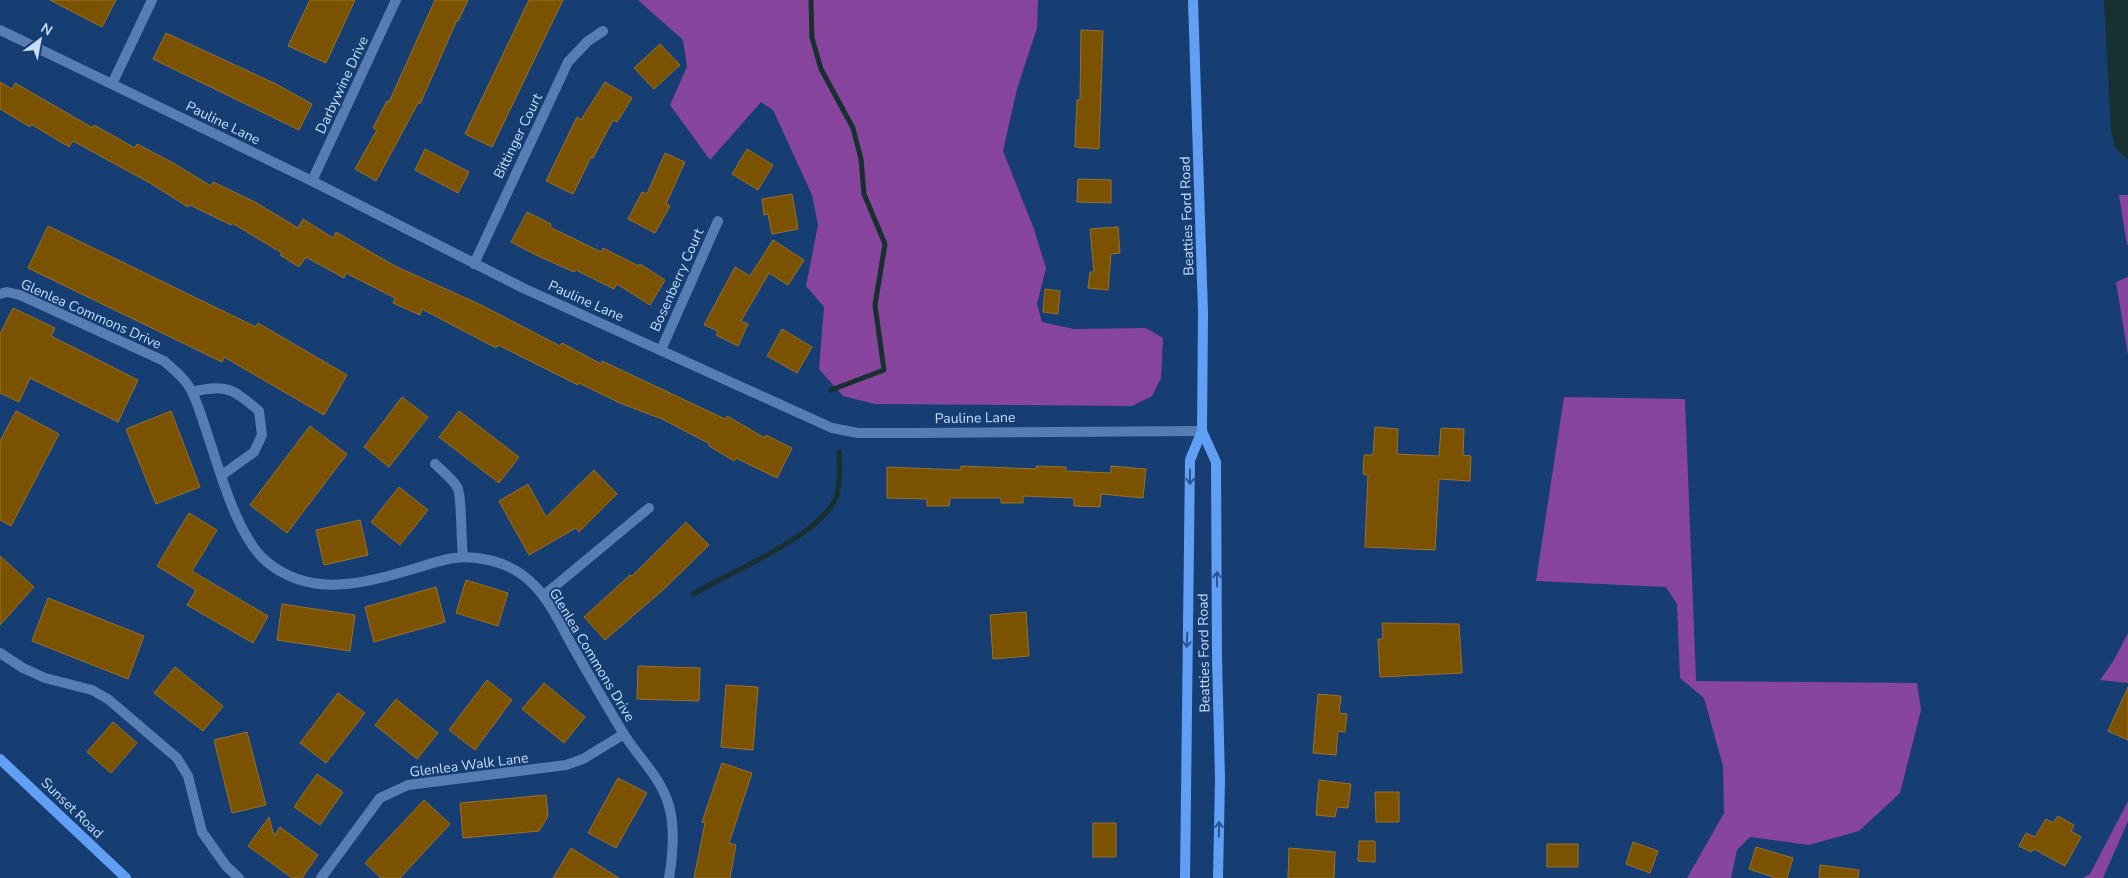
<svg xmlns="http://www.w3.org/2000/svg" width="2128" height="878" font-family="'Nunito Sans',sans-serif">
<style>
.forest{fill:#87459d}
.water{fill:#193031}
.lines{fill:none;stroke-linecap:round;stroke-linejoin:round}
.stream{stroke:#193031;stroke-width:5}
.building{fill:#7b5300;stroke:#99702a}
.street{stroke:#577db3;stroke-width:10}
.secondary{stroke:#619ff4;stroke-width:10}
.oneway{stroke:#295692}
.labels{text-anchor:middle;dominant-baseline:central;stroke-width:4;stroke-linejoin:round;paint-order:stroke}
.street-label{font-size:14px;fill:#c8defe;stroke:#163e72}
</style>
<rect width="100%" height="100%" fill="#163e72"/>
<path class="forest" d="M638 0H1038L1037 28 1017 89 1003 151 1034 229 1046 268 1037 304 1042 322 1074 329 1146 328 1163 338 1161 378 1152 396 1132 406 875 404 843 396 819 369 824 307 806 286 818 225 812 195 773 110 761 102 710 160 670 105 687 67 683 40Z
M2119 195H2128V245H2127Z
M2128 277V355L2116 282Z
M1564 397 1685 399 1696 681 1917 683 1921 710 1900 793 1859 831 1809 845 1750 837 1737 850 1731 878H1687L1724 813 1723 766 1704 698 1680 678 1677 604 1666 587 1536 581Z
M2128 633V683L2100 680 2114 660Z
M2128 801V821L2103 878H2083L2090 874Z"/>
<path class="water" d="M2104 0H2128V160L2115 148 2111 131Z"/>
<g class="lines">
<path class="stream" d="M811 0 812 38 821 69 853 128 861 159 864 194 885 244 875 305 884 370 831 390
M693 594C728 573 824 535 837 495 841 483 839 465 839 452"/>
</g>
<path class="building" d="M50 0H116L102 27Z
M310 0H355L326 63 288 46Z
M435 0H468L458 21 457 20 420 104 418 103 376 181 355 169 377 130 373 128 387 101 389 102Z
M529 0H563L492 147 465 134Z
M1081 30 1103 31 1099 149 1075 147 1077 100H1080Z
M166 33 276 84 312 104 299 130 153 59Z
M660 44 680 65 654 89 634 68Z
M0 82 12 89 15 83 93 128 94 125 135 148 137 144 175 164 211 186 213 182 255 202 298 228 303 219 333 238 336 232 395 266 481 305 560 346 562 343 601 364 602 361 725 419 727 416 765 438 766 435 792 448 777 478 736 458 734 461 709 446 710 444 662 419 620 403 579 383 578 385 498 345 496 348 422 309 420 315 393 303 395 298 346 273 344 278 306 257 299 267 280 255 282 253 232 223 231 225 190 205 188 207 150 183 73 141 69 147 31 124 30 127 0 109Z
M605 82 632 98 617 122 613 120 593 158 591 157 573 194 546 181 577 117 581 120Z
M425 149 469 172 458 193 415 170Z
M747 149 773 165 758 190 732 174Z
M665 153 685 162 666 204 670 206 655 233 628 219 642 192 647 194Z
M1078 179 1111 180V203L1077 202Z
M792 194 798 229 772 234 768 214 764 215 762 199Z
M527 212 551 224 550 227 601 252 603 248 639 266 640 264 665 280 650 305 617 284 614 289 576 270 574 272 536 255 511 242Z
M48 226 256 327 258 323 347 375 324 415 224 357 222 362 28 268Z
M1118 227 1120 253 1111 254 1108 290 1088 288 1090 272H1094L1090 229Z
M773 240 804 260 788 285 769 273 741 321 748 324 738 346 716 335 718 331 704 325 735 267 750 276Z
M1045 289 1060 291 1058 314 1043 312Z
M13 308 55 328 51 336 138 380 118 422 30 378 19 402 0 393V334Z
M782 329 812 347 797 373 767 356Z
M402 397 428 417 389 467 364 447Z
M16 411 59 434 11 526 0 520V441Z
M171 411 200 487 156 504 126 429Z
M459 411 519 457 499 483 439 437Z
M310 426 347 454 287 533 250 505Z
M1375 427 1398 429 1397 454 1439 456 1441 428 1464 429 1463 455 1471 456 1470 481 1439 479 1435 550 1365 547 1368 475 1363 474 1364 455H1373Z
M961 466 1036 469V466L1066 467V471L1111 473V466L1146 469 1143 498 1101 494 1100 507 1074 506V498L1023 496V503H1001V498H950L949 506H927V499L887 498V467L961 470Z
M594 470 617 494 579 532 576 528 529 555 499 501 528 484 546 517Z
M399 487 428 510 400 545 371 522Z
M189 513 217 530 192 571 268 616 253 643 187 605 196 590 157 566Z
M360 520 368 555 324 565 316 530Z
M686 522 709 545 664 589 605 640 584 617 630 575 632 576Z
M0 556 34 587 0 625Z
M466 580 508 593 498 626 456 613Z
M436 587 445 622 374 642 365 607Z
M48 598 144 636 128 679 32 641Z
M282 604 355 615 350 651 277 640Z
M1026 612 1029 656 993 659 990 615Z
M1382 623 1459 624 1462 673 1380 677 1378 639H1383Z
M638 666 700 668 699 701 637 699Z
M175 667 223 706 203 731 154 693Z
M487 680 512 700 475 750 449 730Z
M544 683 585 717 564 743 522 709Z
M726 685 758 687 753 750 721 747Z
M2128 687V740L2108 731Z
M338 693 365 713 326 763 300 743Z
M1318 694 1341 696 1339 713 1347 714 1345 732 1338 731 1336 755 1313 753Z
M396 699 438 733 417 759 375 725Z
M113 722 137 743 111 773 87 752Z
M247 732 266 805 232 813 214 740Z
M722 763 752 773 729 843 736 845 730 878H694L705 823 702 822Z
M317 774 343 792 320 825 294 807Z
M618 778 647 793 616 848 588 833Z
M1319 780 1351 784 1348 808 1337 807 1335 817 1316 815Z
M1375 792H1399V822H1376Z
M546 795 548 816 539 831 463 838 460 803Z
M424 800 450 824 400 878H381L365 863Z
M2058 816 2074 825 2071 831 2081 837 2065 866 2034 849 2031 852 2019 846 2026 833 2035 837 2046 819 2053 823Z
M269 817 274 836 280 827 318 855 302 878H292L248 846Z
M1093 823H1116V857H1093Z
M1359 841H1375V862L1358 861Z
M1633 842 1658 851 1650 873 1626 864Z
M1547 844H1578V867H1547Z
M1756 847 1793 858 1787 878H1776L1749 869Z
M571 848 619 878H553Z
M1289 848 1335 852 1334 878H1288Z
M1820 865 1859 870 1858 878H1819Z"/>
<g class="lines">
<path class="street" d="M0 30 312 181 523 288 832 428 858 433H912L1202 431
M112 84 152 0
M312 181 396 0
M474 264 568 62 588 41 603 31
M0 294 7 292 20 295 164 361C173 369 182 376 188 385 195 395 199 409 203 421 217 460 235 536 267 562 313 600 369 582 420 567 441 560 461 554 483 559 502 562 521 571 535 586 551 603 561 626 573 647 589 675 605 703 622 731 638 758 660 775 669 806 675 827 673 857 669 878
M661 350 718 221
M192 392C226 384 232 388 259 411L262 435 254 452 222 475
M435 464C442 471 452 478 457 487 462 494 461 543 463 556
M543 596 649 508
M0 653 23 668 45 678 92 690 108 699 177 758 188 776 202 832 226 866 239 878
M321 878 380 798 408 785 566 765 583 759 624 734"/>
<path class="secondary" d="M1202 431 1216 462 1217 658 1220 779 1218 878
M0 759 126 878
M1185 878 1190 460 1202 431 1203 313 1193 0"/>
</g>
<defs><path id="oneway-shaft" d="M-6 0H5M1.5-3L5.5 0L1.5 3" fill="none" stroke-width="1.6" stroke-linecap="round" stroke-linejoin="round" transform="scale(1.25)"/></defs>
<g class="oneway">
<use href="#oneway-shaft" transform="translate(1190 477) rotate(90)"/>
<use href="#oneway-shaft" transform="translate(1217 579) rotate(-90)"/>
<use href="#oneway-shaft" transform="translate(1187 640) rotate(92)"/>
<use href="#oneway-shaft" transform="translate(1219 829) rotate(-89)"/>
</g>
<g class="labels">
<g class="street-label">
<text transform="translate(342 85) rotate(-65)">Darbywine Drive</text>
<text transform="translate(223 123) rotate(26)">Pauline Lane</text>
<text transform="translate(518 136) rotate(-64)">Bittinger Court</text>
<text transform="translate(1187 216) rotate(-92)">Beatties Ford Road</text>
<text transform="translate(677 280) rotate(-66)">Bosenberry Court</text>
<text transform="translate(586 301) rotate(24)">Pauline Lane</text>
<text transform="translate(91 314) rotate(24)">Glenlea Commons Drive</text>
<text transform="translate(975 418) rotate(-1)">Pauline Lane</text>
<text transform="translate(1204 653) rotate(-91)">Beatties Ford Road</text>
<text transform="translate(592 655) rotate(59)">Glenlea Commons Drive</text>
<text transform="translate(469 765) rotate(-7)">Glenlea Walk Lane</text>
<text transform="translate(72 808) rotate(44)">Sunset Road</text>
</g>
</g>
<g transform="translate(40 40) rotate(32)" stroke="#163e72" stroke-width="4" paint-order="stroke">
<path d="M0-4L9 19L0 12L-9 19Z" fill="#c8defe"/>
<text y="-8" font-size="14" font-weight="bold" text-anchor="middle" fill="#c8defe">N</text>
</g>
</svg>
